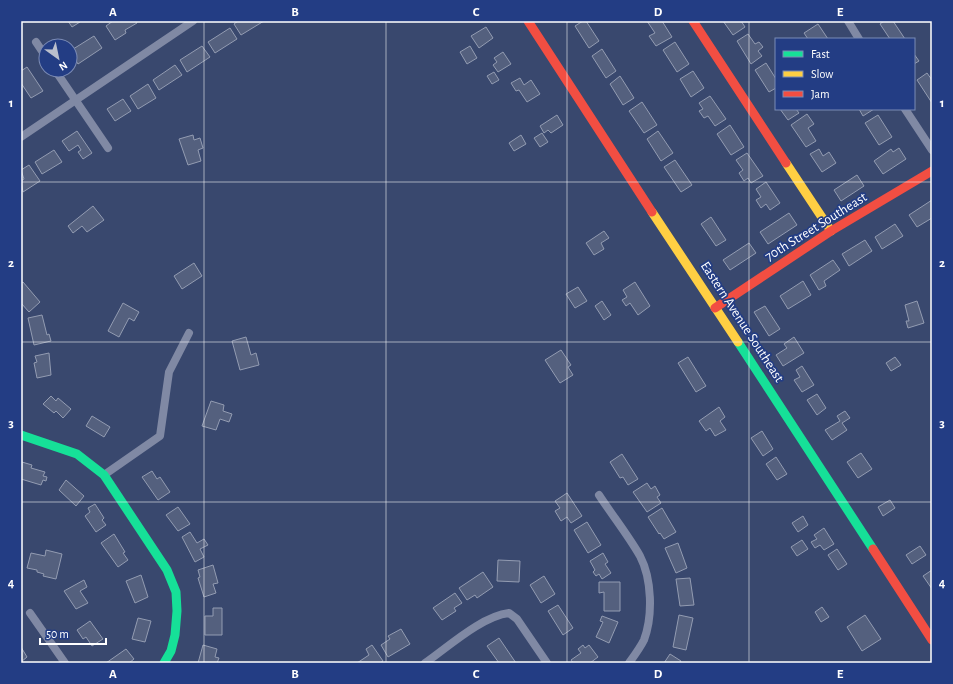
<svg xmlns="http://www.w3.org/2000/svg" width="953" height="684" font-family="'Alegreya Sans',sans-serif">
<style>
.building{fill:#54607e;stroke:#939cb2}
.lines{fill:none;stroke-linecap:round;stroke-linejoin:round}
.street{stroke:#8089a4;stroke-width:8}
.fast{stroke:#16e098;stroke-width:9}
.slow{stroke:#ffcf43;stroke-width:9}
.jam{stroke:#f24e42;stroke-width:9}
.grid{fill:none;stroke:#fff;stroke-width:1;stroke-opacity:0.55}
.labels{text-anchor:middle;dominant-baseline:central;stroke-width:3.5;stroke-linejoin:round;paint-order:stroke}
.street-label{font-size:14px;fill:#fff;stroke:#233d84}
.neatline{fill:none;stroke:#fff;stroke-width:1.5}
.grid-label{font-size:13px;text-anchor:middle;font-weight:bold;fill:#fff}
</style>
<rect width="100%" height="100%" fill="#39486e"/>
<path class="building" d="M68 21H80V22L72 27Z
M113 21H136L137 23 125 30 126 33 115 40 106 26Z
M238 21H264L241 35 234 24Z
M583 21H586L599 41 589 48 575 26Z
M647 21H662L672 37 656 46 649 36 655 33Z
M723 21H741L745 27 733 35Z
M884 21H893L905 39H890L880 24Z
M818 24 828 39H808L804 33Z
M486 27 493 38 479 48 471 36Z
M230 28 237 39 215 53 208 42Z
M748 34 755 44 759 42 763 47 758 51 762 56 751 64 737 41Z
M94 36 102 48 78 64 70 51Z
M675 42 689 64 677 72 663 50Z
M202 46 210 57 187 72 180 60Z
M470 46 477 58 467 64 460 52Z
M602 49 616 71 606 78 592 56Z
M503 52 511 64 498 72 493 65 497 62 494 58Z
M914 54 919 61 914 64Z
M766 63 776 79V88L769 92 755 70Z
M175 65 182 75 159 90 153 80Z
M27 67 43 91 31 98 21 83V71Z
M693 71 704 88 691 97 680 79Z
M494 72 499 80 492 84 487 76Z
M927 73 932 80V103L917 80Z
M620 76 634 98 623 105 610 84Z
M520 78 524 85 531 80 540 94 527 102 519 90 516 91 511 83Z
M148 84 156 98 138 109 130 96Z
M710 96 726 119 715 126 708 116 704 118 699 111 703 109 699 103Z
M123 99 131 111 115 121 107 109Z
M642 102 657 125 644 133 629 111Z
M780 109H796L799 113 788 120Z
M859 109H874L863 116Z
M807 114 814 124 808 128 816 141 806 147 791 125Z
M557 115 563 125 551 133 548 130 544 133 540 126Z
M878 115 892 137 879 145 865 123Z
M730 125 744 147 731 155 717 134Z
M77 131 92 153 83 159 78 152 81 150 78 145 69 151 62 141Z
M658 131 673 153 661 161 647 139Z
M542 133 548 142 540 147 534 138Z
M193 135 194 140 200 138 203 148 198 150 201 161 188 165 179 139Z
M521 135 526 144 514 151 509 143Z
M899 148 906 159 883 174 874 161 891 149 893 152Z
M819 149 823 156 829 152 836 163 822 172 810 154Z
M54 150 62 162 42 174 35 162Z
M747 153 763 176 751 183 748 178 744 181 739 173 743 170 736 160Z
M675 160 692 185 681 192 664 167Z
M29 165 40 181 23 192 21 181 24 179 21 170Z
M857 175 864 186 841 201 834 190Z
M766 182 780 203 770 210 766 204 761 208 756 200 761 197 756 189Z
M932 200V218L917 227 909 215Z
M93 206 104 220 87 232 82 226 73 233 68 226Z
M789 213 797 225 768 244 760 232Z
M711 217 726 240 716 246 701 224Z
M895 224 903 236 882 249 875 237Z
M604 231 609 238 601 243 604 249 594 255 586 243Z
M865 240 872 251 849 266 842 254Z
M749 243 756 253 730 270 723 260Z
M833 260 840 270 824 281 826 286 819 290 810 275Z
M194 263 202 276 182 289 174 276Z
M803 281 811 295 788 309 780 296Z
M23 282 40 302 29 312 21 303V283Z
M635 282 650 306 638 315 630 303 626 306 622 300 627 297 623 290Z
M578 287 587 301 575 308 566 294Z
M602 301 611 315 604 320 595 306Z
M917 301 924 323 908 328 906 321H909L905 305Z
M123 303 139 312 134 321 129 318 119 337 108 331Z
M765 306 780 329 769 336 754 312Z
M42 315 47 335 49 334 51 341 34 345 28 318Z
M246 337 251 355 256 353 259 365 240 370 232 341Z
M794 337 804 353 783 366 776 355 787 348 784 344Z
M561 350 571 365 568 367 573 375 560 383 545 360Z
M49 353 51 375 37 378 34 363 37 362 35 356Z
M688 357 706 386 696 392 678 363Z
M895 357 901 365 891 371 886 363Z
M802 366 814 385 802 392 794 380 800 377 796 370Z
M817 394 826 408 817 415 807 400Z
M51 396 56 401 58 398 71 409 63 418 56 411 54 413 43 404Z
M211 401 224 405 223 411 232 414 229 422 220 419 216 430 202 426Z
M719 407 725 417 720 421 726 430 715 436 710 428 706 431 699 421Z
M845 411 850 418 842 423 847 430 832 440 825 430 840 421 837 416Z
M92 416 110 427 104 437 86 426Z
M762 431 773 449 763 456 751 438Z
M861 453 872 469 858 478 847 462Z
M622 454 638 479 628 485 623 477 620 478 610 462Z
M776 457 787 474 777 480 766 464Z
M22 462 32 465 31 468 45 472 43 476 47 477 46 481 43 480 41 485 21 479Z
M152 471 157 479 160 477 170 492 158 500 142 477Z
M66 480 84 496 76 506 59 490Z
M647 483 651 489 655 486 660 495 657 497 661 503 647 512 633 492Z
M567 493 582 516 571 523 567 517 561 521 555 511 560 508 555 501Z
M890 500 895 508 883 516 878 507Z
M95 504 104 518 102 520 106 525 96 532 85 516 90 512 88 508Z
M178 507 190 524 178 531 166 515Z
M662 508 676 532 664 539 660 533 659 534 648 517Z
M803 516 808 525 798 532 792 523Z
M587 522 601 545 588 553 574 530Z
M824 528 834 544 824 550 820 545 815 548 811 542 817 539 814 535Z
M190 532 197 543 204 539 208 545 200 549 204 557 195 562 182 537Z
M114 534 125 552 123 553 128 560 118 567 101 543Z
M802 540 808 549 797 556 791 547Z
M678 543 687 568 676 573 665 548Z
M920 546 926 555 912 564 906 555Z
M837 549 847 564 838 570 828 555Z
M46 550 62 554 56 579 43 576 44 574 37 572V570L27 568 31 553 45 556Z
M603 553 608 562 605 564 611 573 602 579 599 574 596 576 593 572 595 570 590 561Z
M498 560 520 561 519 582 497 581Z
M213 565 218 583 213 584 216 593 204 597 198 578 200 577 198 570Z
M932 570V589L923 576Z
M483 572 493 587 477 598 475 595 467 600 459 588Z
M141 575 148 597 135 603 126 581Z
M544 576 555 594 541 603 530 585Z
M690 578 694 605 680 606 676 579Z
M84 580 87 587 80 591 88 603 76 609 64 591Z
M599 582H620V611H604V592L599 593Z
M455 593 462 603 454 608 456 611 442 620 433 608Z
M558 605 573 628 563 635 548 611Z
M822 607 829 617 821 622 815 612Z
M213 608H222V635H205V616H213Z
M679 615 693 618 686 650 673 647Z
M865 615 881 639 862 651 847 627Z
M602 616 618 622 609 643 596 637 603 622 600 621Z
M138 618 151 621 145 642 132 639Z
M90 621 103 639 92 646 86 637 83 639 77 630Z
M401 629 410 644 388 657 381 645 390 639 388 636Z
M499 638 516 663H499L487 646Z
M203 645 217 649 215 657 219 658 217 663H198Z
M372 645 383 661 380 663H357L369 655 366 649Z
M583 645 585 648 589 645 598 657 590 663H573L571 660 581 653 578 649Z
M21 647 27 657 21 662Z
M126 649 134 659 129 663H106Z
M670 654 681 661 680 663H664Z"/>
<g class="lines">
<path class="street" d="M848 21 859 39
M36 42 46 57
M55 70 108 148
M905 109 932 150
M21 137 193 21
M104 475 160 436 169 372 189 333
M599 495C612 515 628 535 640 556 652 579 653 616 644 640 640 648 634 656 629 663
M30 613 65 663
M425 663C448 647 482 616 509 613L517 619 547 663"/>
<path class="fast" d="M738 342 873 549
M21 435 77 454 104 475 167 570 176 592 177 611 175 635 171 651 164 663"/>
<path class="slow" d="M786 163 831 231
M652 212 738 342"/>
<path class="jam" d="M528 21 652 212
M693 21 786 163
M715 308 831 231 932 171
M873 549 932 640"/>
</g>
<path class="grid" d="M204 21V663M386 21V663M567 21V663M749 21V663M21 182H932M21 342H932M21 502H932"/>
<g class="labels">
<g class="street-label">
<text transform="translate(816 227) rotate(-32)">70th Street Southeast</text>
<text transform="translate(742 322) rotate(57)">Eastern Avenue Southeast</text>
</g>
</g>
<rect width="953" height="684" fill="none" stroke="#233d84" stroke-width="44"/>
<rect x="775" y="38" width="140" height="72" fill="#233d84" stroke="#7b8bb5"/>
<rect x="783" y="51" width="20" height="6" fill="#16e098" stroke="#7b8bb5"/>
<text x="811" y="58" font-size="12" fill="#ffffff">Fast</text>
<rect x="783" y="71" width="20" height="6" fill="#ffcf43" stroke="#7b8bb5"/>
<text x="811" y="78" font-size="12" fill="#ffffff">Slow</text>
<rect x="783" y="91" width="20" height="6" fill="#f24e42" stroke="#7b8bb5"/>
<text x="811" y="98" font-size="12" fill="#ffffff">Jam</text>
<g transform="translate(58 58) rotate(147)"><circle r="19" fill="#233d84" stroke="#7b8bb5"/>
<path d="M0-3L7 15L0 10L-7 15Z" fill="#babfcc"/>
<text y="-6" font-size="11" font-weight="bold" text-anchor="middle" fill="#ffffff">N</text>
</g>
<path d="M40 638v6h66v-6" fill="none" stroke="#ffffff" stroke-width="2"/>
<text x="46" y="638" font-size="12" fill="#ffffff" stroke="#233d84" stroke-width="3" paint-order="stroke">50 m</text>
<rect x="22" y="22" width="909" height="640" class="neatline"/>
<g class="grid-label">
<text x="113" y="16">A</text>
<text x="295" y="16">B</text>
<text x="476" y="16">C</text>
<text x="658" y="16">D</text>
<text x="840" y="16">E</text>
<text x="11" y="107">1</text>
<text x="942" y="107">1</text>
<text x="11" y="267">2</text>
<text x="942" y="267">2</text>
<text x="11" y="427">3</text>
<text x="942" y="427">3</text>
<text x="11" y="587">4</text>
<text x="942" y="587">4</text>
<text x="113" y="678">A</text>
<text x="295" y="678">B</text>
<text x="476" y="678">C</text>
<text x="658" y="678">D</text>
<text x="840" y="678">E</text>
</g>
</svg>
